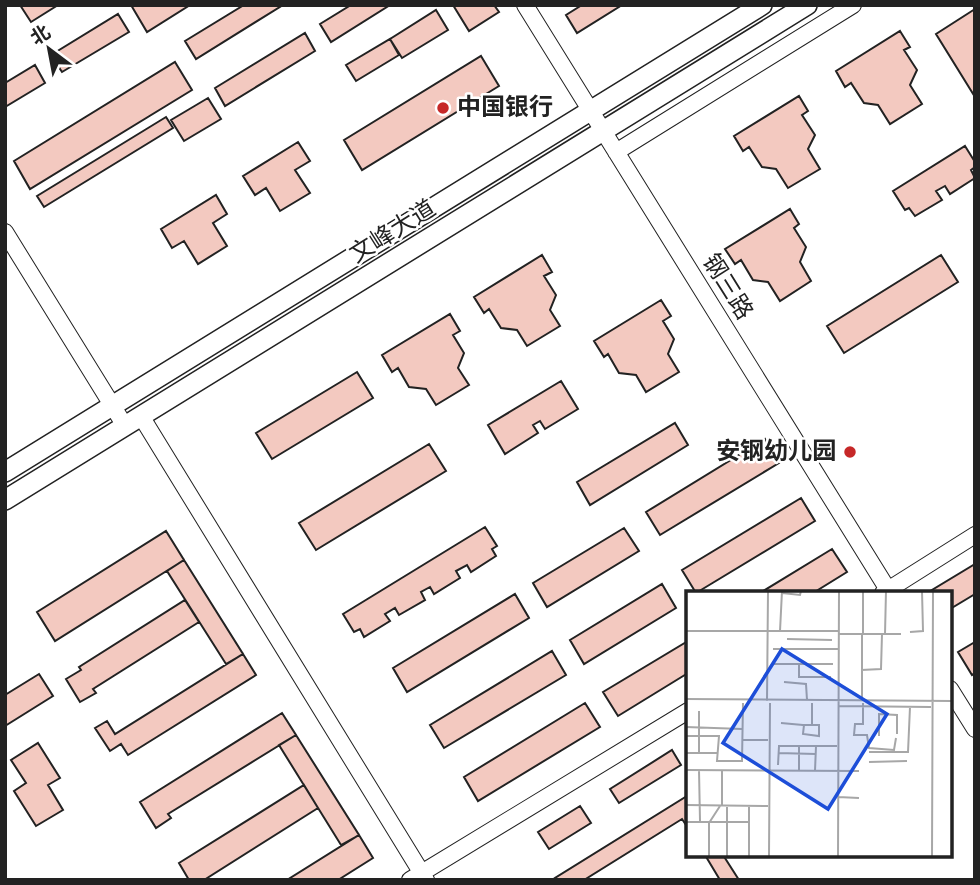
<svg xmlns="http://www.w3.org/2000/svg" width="980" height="885" font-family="'Alegreya Sans','Noto Sans SC',sans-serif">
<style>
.building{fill:#f3c9c0;stroke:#222;stroke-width:2}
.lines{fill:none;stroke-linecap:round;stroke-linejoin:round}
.minor-casing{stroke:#222;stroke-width:18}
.major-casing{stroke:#222;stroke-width:22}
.minor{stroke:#fff;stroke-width:16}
.major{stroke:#fff;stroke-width:19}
.poi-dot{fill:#c62828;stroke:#fff;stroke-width:2.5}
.labels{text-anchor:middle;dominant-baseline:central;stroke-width:5;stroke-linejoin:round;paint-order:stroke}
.poi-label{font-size:24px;font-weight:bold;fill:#222;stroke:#fff;text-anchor:start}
.street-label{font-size:24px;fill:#222;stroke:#fff}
.inset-road{fill:none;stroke:#a7a7a7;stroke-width:2}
.view{fill:#1d4ed8;fill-opacity:0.15;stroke:#1d4ed8;stroke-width:3.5}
.inset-edge{fill:none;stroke:#222;stroke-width:3.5}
</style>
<rect width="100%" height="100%" fill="#fff"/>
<path class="building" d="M20 5H58L31 22Z
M131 5H190L147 32Z
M244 5H283L196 59 185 41Z
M351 5H390L331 42 320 24Z
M453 5H494L499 12 469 31Z
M582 5H622L577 33 566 15Z
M975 9V97L936 34Z
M436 10 448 30 402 58 390 39Z
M118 14 129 32 62 72 51 55Z
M900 31 910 47 904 50 917 70 910 85 922 104 890 124 878 105 864 103 851 83 845 87 836 71Z
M305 33 315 51 225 106 215 88Z
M390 39 399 55 356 81 346 65Z
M481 56 499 86 362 170 344 140Z
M175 62 192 90 30 189 14 161Z
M35 65 45 83 5 107V83Z
M799 96 808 111 802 115 815 135 808 149 820 169 788 188 776 169 762 167 749 147 743 151 734 136Z
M208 98 221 119 184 141 171 120Z
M166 117 173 128 44 207 37 196Z
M298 142 310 161 295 170 310 193 280 211 266 188 255 195 243 176Z
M965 146 975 162V167L971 170 975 178 950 194 945 186 936 191 942 200 915 216 909 208 905 210 893 191Z
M216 195 227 214 213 223 227 246 198 264 184 241 172 248 161 229Z
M790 209 799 224 794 228 806 247 800 262 811 281 780 301 768 282 753 280 741 260 735 264 725 249Z
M542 255 552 272 544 276 556 295 550 310 560 326 527 346 517 330 501 328 489 309 484 313 474 297Z
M941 255 958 282 844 353 827 326Z
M661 300 671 316 663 321 674 339 668 354 679 372 646 392 636 375 619 373 608 354 604 357 594 341Z
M450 314 460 331 453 335 464 353 458 368 469 385 436 405 426 389 409 387 398 368 392 372 382 355Z
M357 372 373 398 272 459 256 433Z
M561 381 578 409 545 429 540 421 533 425 538 433 505 454 488 425Z
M675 423 688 445 590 505 577 482Z
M765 439 779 463 660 535 646 512Z
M429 444 446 471 316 550 299 523Z
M801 498 815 521 696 593 682 570Z
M485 527 497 546 492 549 496 556 471 572 467 565 456 571 460 578 434 594 430 587 421 592 425 600 399 615 395 608 385 614 390 621 364 637 360 629 354 632 343 614Z
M624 528 639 551 547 607 533 583Z
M166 531 184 560 55 641 37 612Z
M832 549 847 572 813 593H760Z
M184 560 243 654 226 664 167 571Z
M975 564V594L950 609V593H927Z
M662 584 676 608 584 664 570 640Z
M515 594 529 618 407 692 393 668Z
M185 600 199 622 93 689 96 693 80 702 66 679 81 670 79 667Z
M688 641V673L618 716 603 692Z
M975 642V673L972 675 958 652Z
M552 651 566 675 444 748 430 725Z
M243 654 256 675 128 755 121 744 110 751 95 728 107 721 115 734Z
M39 674 53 696 5 726V695Z
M585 703 600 727 478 801 464 777Z
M282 713 296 735 168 814 171 818 156 828 140 802Z
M296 735 359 835 341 845 279 745Z
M38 743 60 778 48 785 63 810 36 826 14 791 26 783 11 760Z
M672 750 681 765 619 803 610 789Z
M304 785 318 808 204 880H189L179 863Z
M687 796 688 828 682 819 584 880H557L555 878Z
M580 806 591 823 549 849 538 832Z
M359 835 373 858 338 880H287Z
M705 855H723L739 880H720Z"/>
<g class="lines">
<defs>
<path id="minor" d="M525 5 890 593
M616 152 853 5
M5 232 125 426
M141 416 426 880
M883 593 975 535
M950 689 975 729
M410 880 688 711"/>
<path id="major" d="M5 472 762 5
M5 500 807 5"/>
</defs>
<use href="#minor" class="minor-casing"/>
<use href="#major" class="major-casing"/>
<use href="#minor" class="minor"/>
<use href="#major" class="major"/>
</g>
<g class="poi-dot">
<circle cx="443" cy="108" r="7"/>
<circle cx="850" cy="452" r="7"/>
</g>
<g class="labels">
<g class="poi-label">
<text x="457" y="108">中国银行</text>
<text x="836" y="452" text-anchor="end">安钢幼儿园</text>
</g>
<g class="street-label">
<text transform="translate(393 232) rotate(-32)">文峰大道</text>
<text transform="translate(727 287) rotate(58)">钢三路</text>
</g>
</g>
<g transform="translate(686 591)">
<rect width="266" height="266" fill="#fff"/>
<path class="inset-road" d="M96 2 114 4 115 0M0 40H152M94 40 96 0M224 41 237 40 236 0M152 43H215M176 43V109M177 43V0M199 43 200 0M101 48 146 49M87 58H152M88 73H147M113 73V86H145M175 79 195 78 196 43M98 91 120 93 121 109M0 108 266 110M81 110 82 0M177 112V133H169L168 144H181L183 157 208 159 210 147M152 115 245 116M95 132 117 134M126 134V112M133 134V145L117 143 118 134ZM0 136 56 138M0 145H33L31 170H56L57 112M193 145V123L211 124V143M56 149H82M183 161H222L224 116M0 162H32M13 162V120M92 162 130 163M183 171 221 170M92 174 93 155H151M0 179 173 180M13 179 14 230M113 180V155M129 180 130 155M152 206 173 207M0 214 82 215M36 215V179M41 215V266M0 231H63M23 266V232L34 215M63 266V215M83 266 84 112M152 266 153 0M246 266 247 0"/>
<path class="view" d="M96 58 201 123 142 218 37 152Z"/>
<rect width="266" height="266" class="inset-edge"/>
</g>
<rect width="980" height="885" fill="none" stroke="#222222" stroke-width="14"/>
<g transform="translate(49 49) rotate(328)" stroke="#ffffff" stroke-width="5" paint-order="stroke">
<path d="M0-5L12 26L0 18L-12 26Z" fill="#222222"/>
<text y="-10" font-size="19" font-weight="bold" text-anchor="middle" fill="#222222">北</text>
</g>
</svg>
